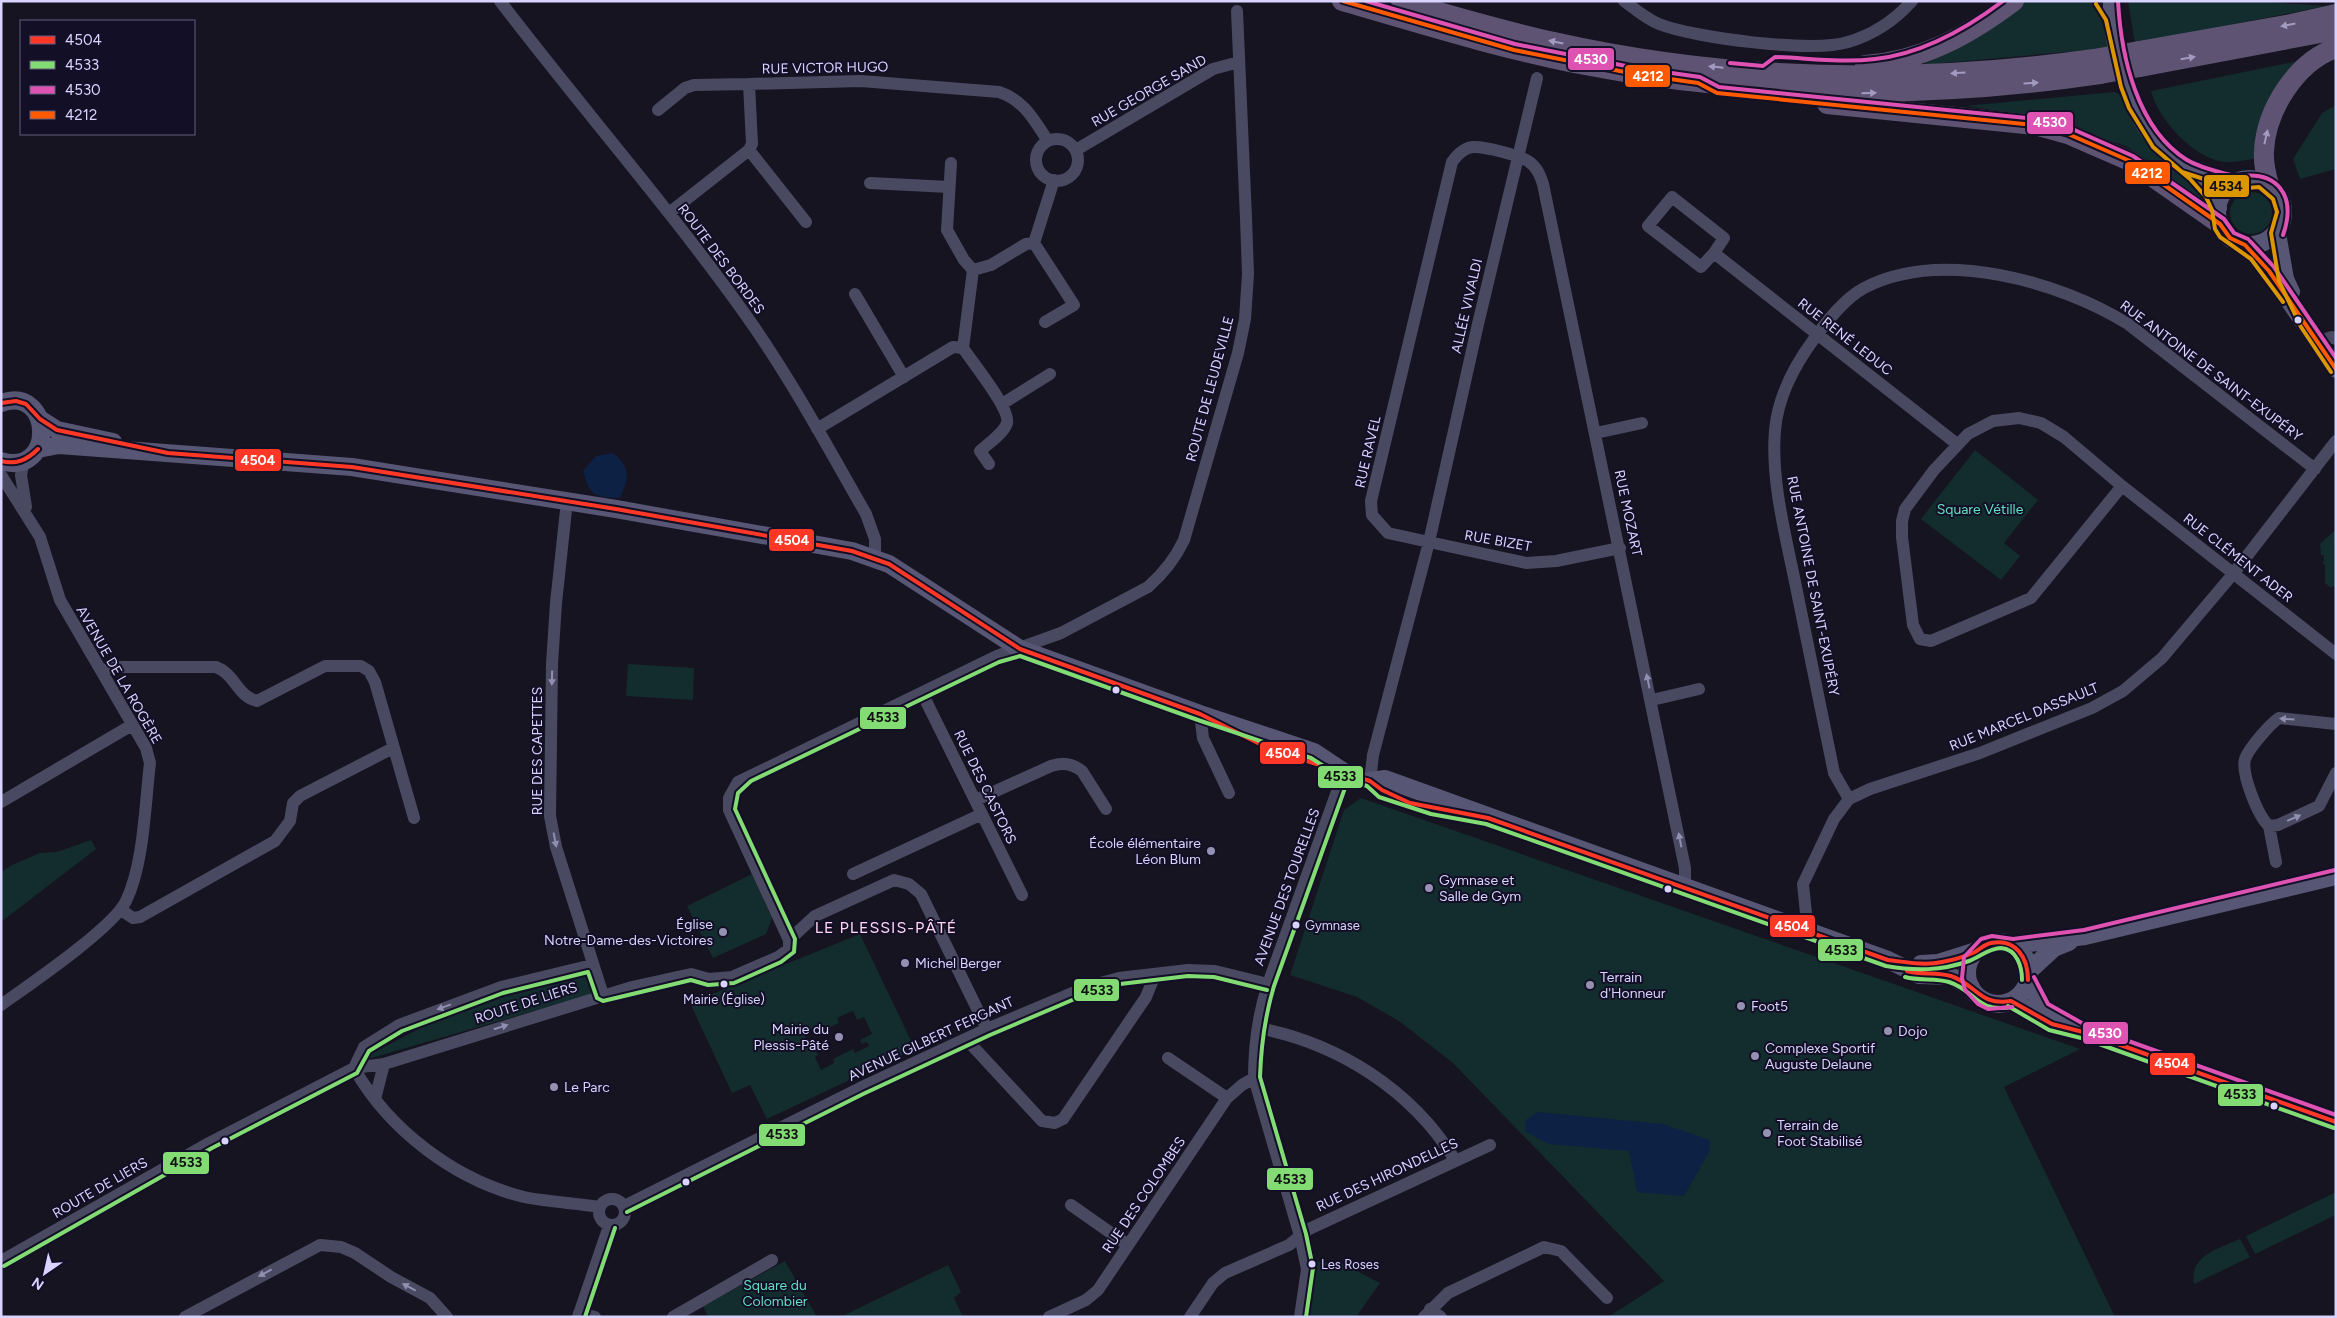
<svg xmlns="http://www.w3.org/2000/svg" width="2337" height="1318" font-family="Figtree,sans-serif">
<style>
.green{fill:#132c2d;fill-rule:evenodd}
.water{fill:#0d2144}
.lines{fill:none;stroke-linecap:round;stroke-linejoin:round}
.street{stroke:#4a4962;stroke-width:12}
.secondary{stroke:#575674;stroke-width:18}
.primary{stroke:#5e5373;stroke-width:20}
.primary-bridge{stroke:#5e5373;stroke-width:20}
.bus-1-casing{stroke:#130f26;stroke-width:8}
.bus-2-casing{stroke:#130f26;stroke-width:8}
.bus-3-casing{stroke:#130f26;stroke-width:8}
.bus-4-casing{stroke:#130f26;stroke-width:8}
.bus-5-casing{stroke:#130f26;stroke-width:8}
.bus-1{stroke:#ff3726;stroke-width:4}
.bus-2{stroke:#82dc73;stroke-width:4}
.bus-3{stroke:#de53b2;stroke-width:4}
.bus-4{stroke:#ff5a00;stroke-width:4}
.bus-5{stroke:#dc9600;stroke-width:4}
.oneway{fill:#a29ac0}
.oneway2{fill:#928eb0}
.bus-dot{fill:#d9d4ff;stroke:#130f26;stroke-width:2}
.poi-dot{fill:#9591b1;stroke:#130f26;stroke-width:2}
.labels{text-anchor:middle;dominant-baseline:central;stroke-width:4;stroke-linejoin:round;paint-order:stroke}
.bus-label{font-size:13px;fill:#d9d4ff;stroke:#130f26;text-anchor:start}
.street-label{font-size:14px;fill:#d9d4ff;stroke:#130f26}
.park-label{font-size:14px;fill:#5fe0c0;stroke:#130f26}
.poi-label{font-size:14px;fill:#d9d4ff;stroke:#130f26;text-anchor:start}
.quarter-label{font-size:16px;letter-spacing:1px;fill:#ffd6f0;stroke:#130f26}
.line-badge{stroke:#130f26;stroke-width:2}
.badge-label{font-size:14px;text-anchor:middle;font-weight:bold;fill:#fff}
.pale-badge-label{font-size:14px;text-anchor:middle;font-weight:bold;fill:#111}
</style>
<rect width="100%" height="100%" fill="#161421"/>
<path class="green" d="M2025 1H2094L2111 48 1921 65C1963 47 1990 28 2025 1Z
M2128 1H2256L2326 6 2135 44Z
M2303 60 2258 158C2245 160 2228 165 2215 160 2188 151 2158 118 2151 91Z
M2114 92C2126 95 2128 114 2134 124 2149 150 2179 170 2201 191L2202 202 2151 162 2126 146 2035 116 1965 106Z
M2336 105V169L2300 179 2293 159 2322 113Z
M2230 213a21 21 0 1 1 42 0a21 21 0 1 1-42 0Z
M1975 450 2038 500 2004 543 2020 556 2001 580 1921 519Z
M2336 529V588L2333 586 2331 588 2325 583V565L2322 562 2324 561V555H2321L2320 544Z
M628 664 694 668 693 700 626 696Z
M1361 798 2080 1049 2004 1087 2115 1317H1608L1664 1281 1453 1063 1399 1021 1357 997 1290 975 1344 810Z
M91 840 96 849 1 922V872L12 865 40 853 57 852Z
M752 874 772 918 766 934 713 958 687 906Z
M860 934 915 1049 767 1119 750 1085 732 1093 690 1003ZM853 1011 857 1020 864 1017 872 1034 860 1040 862 1044 867 1042 869 1046 855 1053 853 1049 833 1059 834 1063 821 1070 815 1057 818 1055 813 1046 810 1047 804 1034 819 1027 822 1031 839 1023 837 1018Z
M584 973 592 994 368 1059 367 1056 449 1013Z
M2336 1192V1215L2255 1254 2246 1236Z
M2240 1239 2250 1257 2194 1284C2189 1255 2218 1249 2240 1239Z
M785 1261 817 1317H708L703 1306Z
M1314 1261 1343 1264 1380 1283 1356 1317H1308Z
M948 1265 961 1292 954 1298 963 1317H840Z"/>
<path class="water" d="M613 453C631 468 629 477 620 498 594 497 590 496 583 471L596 456Z
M1538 1112 1663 1124 1710 1140 1709 1152 1684 1196 1637 1192 1629 1151 1548 1144 1525 1131 1526 1120Z"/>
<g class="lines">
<path class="street" d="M500 1C580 106 668 206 745 314 790 377 827 446 866 514L875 539V558
M1624 1C1635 9 1646 19 1659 24 1694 38 1813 53 1848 42 1872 35 1895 20 1912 1
M1537 78 1478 324 1429 542 1526 563 1556 561 1620 548
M658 110 685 88 694 85 749 84
M1036 160a21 21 0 1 1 42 0a21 21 0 1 1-42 0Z
M749 150 806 222
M1076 150 1213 69 1239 62
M951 163 947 230 964 260 973 270
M870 183 949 187
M1672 197 1724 238 1714 253 1701 267 1648 226Z
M669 213 749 150 752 144 749 84 861 81 999 92C1024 100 1034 120 1048 141
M1034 243 1074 305 1045 322
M1714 253 1957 444
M855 294 904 377
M2317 342 2332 337 2336 339
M963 348C972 362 1011 409 1007 423 1004 433 988 444 980 451L989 464
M1002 404 1050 374
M817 429 953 347 963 348 973 270 991 265 1026 244 1034 243 1054 180
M1596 433 1642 423
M24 461 21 475 26 507
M1 475 40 537 60 600 146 748 150 763C145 804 144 864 126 901 113 928 29 985 1 1005
M2122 486 2031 598 1931 641 1920 639 1913 625 1902 537V521L1905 509 1934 470 1968 434 1993 421 2019 418 2041 423 2064 437 2122 486 2336 654
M567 501 556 603 552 664 550 816 556 847 603 995
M102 672 111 667H216C235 674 237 696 257 701L325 666H361L369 671 375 682 414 818
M922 693 1022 895
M1652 700 1699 689
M1200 714 1203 738 1229 793
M2336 724 2279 718C2270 724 2249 748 2245 759 2241 774 2258 816 2269 826L2278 825 2319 806 2336 773
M1370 781 1373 755 1429 542 1388 533 1372 515 1371 501 1452 162C1457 155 1465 147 1474 147 1487 147 1517 155 1528 161 1537 167 1540 175 1543 184L1685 868V888
M1849 799 1834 773C1821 707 1807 642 1794 577 1784 529 1771 478 1775 430 1778 396 1794 366 1814 339 1827 321 1844 299 1864 288 1941 248 2059 281 2128 324L2315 469
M976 800 1051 766C1062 762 1073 764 1082 771L1106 809
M1 802 132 725
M2269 826 2276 862
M853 874 982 814
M121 910 133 918 140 917 275 841 290 821 293 803 300 796 393 748
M1808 933 1803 884 1834 819 1849 799 1870 789 1980 753 2092 708 2123 691 2162 658 2233 574 2336 441
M789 940 815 916 894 880 909 884 921 894 987 1029
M1258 1028C1338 1043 1412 1090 1455 1160
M966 1039 1042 1121 1055 1123 1063 1119 1146 997 1155 975
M1168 1058 1227 1098
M354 1068C389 1130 455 1180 524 1197 548 1202 575 1203 600 1207
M354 1068 364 1047 399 1025 501 987 592 965
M375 1099 384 1064
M599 1212a13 13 0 1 1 26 0a13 13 0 1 1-26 0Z
M1071 1205 1128 1245
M624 1206 860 1088 987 1029 1089 986 1119 978 1188 970 1215 971 1268 984
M1 1261 209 1143 354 1068 384 1064 632 987 691 974 709 979 732 977 778 957 789 949V940L729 810V798L738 782 997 656 1061 633 1148 587C1164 573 1175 559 1184 540L1238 353 1245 319 1248 274 1246 218 1237 11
M1430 1309 1441 1317
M579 1313 595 1317
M185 1317 320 1245 341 1247 355 1253 391 1277 430 1298 447 1317
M578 1317 609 1226
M673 1317 772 1260
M1049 1317 1086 1300 1098 1290 1227 1098 1242 1085 1254 1078
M1190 1317 1213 1283 1225 1273 1289 1245 1309 1229 1490 1145
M1300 1317 1307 1269 1300 1236 1254 1078C1254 1046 1258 1015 1268 984L1344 772
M1424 1317 1448 1293 1544 1247 1561 1251 1607 1298"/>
<path class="secondary" d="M2112 1C2111 43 2130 113 2159 144 2173 160 2193 171 2207 188 2211 194 2214 202 2218 208
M2189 168 2236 183
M2217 212a33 33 0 1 1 66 0a33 33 0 1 1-66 0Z
M2277 233 2285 279 2291 292
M2245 245 2269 271 2336 369
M1 403C53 384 56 478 1 461
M40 419 57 430 113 442
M38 449 59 445 352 467 616 509 852 551 889 564 1020 649 1200 714 1314 752 1344 772
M1370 781 1385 779 1888 960 1919 975 1950 976 1971 987
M1967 973a31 31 0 1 1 62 0a31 31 0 1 1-62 0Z
M2013 945 2085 936 2336 876
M1921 964 1938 963 1976 951
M2029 971 2054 948 2069 942
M2028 980 2043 1008 2055 1017 2087 1033 2336 1122
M2011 1001 2050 1022"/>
<path class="primary" d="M1342 1C1419 23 1495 47 1574 63 1751 98 1922 100 2100 74
M1401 1C1452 16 1503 31 1554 42 1732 82 1914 84 2094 59
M2139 51 2291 24 2336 14
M1865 65C1922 61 1969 35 2014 1
M2140 67 2336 30
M1827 104 2035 125 2068 134 2130 161 2220 224
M2269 185C2266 174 2263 163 2264 151 2266 110 2296 62 2336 48"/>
<path class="primary-bridge" d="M2094 59 2139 51
M2100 74 2140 67"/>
<defs>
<path id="bus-1" d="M1 403 16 401 26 404 40 419 57 430 168 453 352 467 616 509 852 551 889 564 1020 649 1200 714 1272 750 1370 781 1382 790 1410 803 1488 818 1888 960C1906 962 1924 966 1942 962 1953 960 1964 957 1975 952 1980 949 1985 944 1991 943 2016 938 2028 958 2028 980
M1 461C16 465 27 460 38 449
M1907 971C1921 975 1937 972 1951 976 1977 985 1979 1006 2011 1001
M2011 1001 2052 1024 2087 1033 2336 1122"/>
<path id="bus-2" d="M1905 977C1920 981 1935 978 1949 982 1977 991 1975 1013 2012 1007
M2008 1006 2049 1030 2085 1039 2334 1128
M627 1212 863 1094 990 1035 1091 992 1120 984 1188 976 1214 977 1267 990
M4 1266 212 1148 357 1073 369 1051 402 1031 503 993 588 972 597 998 603 1001 691 980 708 985 734 983 781 962 794 952 795 939 735 809 738 793 751 781 999 662 1020 656 1198 720 1311 758 1341 777 1367 786 1379 797 1431 814 1486 824 1886 966C1915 971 1941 971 1969 961 1980 957 1989 948 2001 948 2017 949 2022 967 2022 980
M585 1317 615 1228
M1306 1317 1313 1268 1306 1234 1260 1077C1261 1046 1265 1016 1274 986L1350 774"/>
<path id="bus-3" d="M1366 1 1515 44 1636 68 1700 77 1719 87 2037 119 2070 128 2133 156 2224 219 2234 233 2248 239
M2118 1C2121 56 2137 129 2187 160 2202 169 2221 172 2238 177
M1730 63 1763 66 1775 57C1808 58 1841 63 1875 59 1922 54 1966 29 2003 1
M2235 177C2277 169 2297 195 2283 235
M2250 241 2274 267 2336 358
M2034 977 2048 1004 2089 1027 2336 1115
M2012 1007 1988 1009 1978 1004 1965 990 1962 978 1964 957 1981 939 1992 936 2013 939 2084 930 2335 870"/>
<path id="bus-4" d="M1343 1 1514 50 1635 74 1698 83 1717 93 2035 125 2068 134 2130 161 2220 224 2230 238 2245 245 2269 271 2336 369"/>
<path id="bus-5" d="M2096 4 2106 20 2121 87 2129 108 2153 147 2182 172 2235 189 2259 187 2273 199 2277 212 2271 233 2279 281 2301 327 2331 372
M2172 164 2190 179 2206 197 2212 210 2215 229 2220 237 2251 259 2283 302"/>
</defs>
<use href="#bus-1" class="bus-1-casing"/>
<use href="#bus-2" class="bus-2-casing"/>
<use href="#bus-3" class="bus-3-casing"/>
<use href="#bus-4" class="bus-4-casing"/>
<use href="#bus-5" class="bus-5-casing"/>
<use href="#bus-1" class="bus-1"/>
<use href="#bus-2" class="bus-2"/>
<use href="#bus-3" class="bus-3"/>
<use href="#bus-4" class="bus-4"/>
<use href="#bus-5" class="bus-5"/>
</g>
<defs><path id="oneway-solid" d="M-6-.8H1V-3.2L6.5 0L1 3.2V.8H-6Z" transform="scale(1.25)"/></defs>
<g class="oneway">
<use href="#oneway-solid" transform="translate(2288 25) rotate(169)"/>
<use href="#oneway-solid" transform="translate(1556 42) rotate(-168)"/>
<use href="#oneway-solid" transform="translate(2188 58) rotate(-10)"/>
<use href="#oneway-solid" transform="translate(1716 67) rotate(-174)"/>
<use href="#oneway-solid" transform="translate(1958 73) rotate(176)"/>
<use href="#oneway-solid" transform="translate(2031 83) rotate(-4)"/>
<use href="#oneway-solid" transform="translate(1869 93) rotate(-1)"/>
<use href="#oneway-solid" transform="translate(2266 137) rotate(-77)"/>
</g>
<g class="oneway2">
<use href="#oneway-solid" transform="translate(552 678) rotate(91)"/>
<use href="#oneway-solid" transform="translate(1648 681) rotate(-102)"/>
<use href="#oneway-solid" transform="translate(2287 719) rotate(-176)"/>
<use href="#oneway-solid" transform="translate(2294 818) rotate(-23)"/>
<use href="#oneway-solid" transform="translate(555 840) rotate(79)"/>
<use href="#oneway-solid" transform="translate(1680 840) rotate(-101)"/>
<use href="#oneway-solid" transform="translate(444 1007) rotate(160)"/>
<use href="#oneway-solid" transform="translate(501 1027) rotate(-18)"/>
<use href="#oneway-solid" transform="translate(265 1273) rotate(152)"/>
<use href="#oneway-solid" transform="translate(409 1287) rotate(-152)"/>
</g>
<g class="bus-dot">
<circle cx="2298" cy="320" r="4.5"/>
<circle cx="1116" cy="690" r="4.5"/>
<circle cx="1668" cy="889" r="4.5"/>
<circle cx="1296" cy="925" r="4.5"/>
<circle cx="724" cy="984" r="4.5"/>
<circle cx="2274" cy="1106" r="4.5"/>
<circle cx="225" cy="1141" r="4.5"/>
<circle cx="686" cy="1182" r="4.5"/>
<circle cx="1312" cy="1264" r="4.5"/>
</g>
<g class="poi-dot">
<circle cx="1211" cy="851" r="5"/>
<circle cx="1429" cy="888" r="5"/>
<circle cx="723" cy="932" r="5"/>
<circle cx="905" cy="963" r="5"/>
<circle cx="1590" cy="985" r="5"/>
<circle cx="1741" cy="1006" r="5"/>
<circle cx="1888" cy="1031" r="5"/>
<circle cx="839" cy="1037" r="5"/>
<circle cx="1755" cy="1056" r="5"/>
<circle cx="554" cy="1087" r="5"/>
<circle cx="1767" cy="1133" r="5"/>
</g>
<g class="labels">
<g class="bus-label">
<text x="1305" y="925">Gymnase</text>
<text x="724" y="999" text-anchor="middle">Mairie (Église)</text>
<text x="1321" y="1264">Les Roses</text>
</g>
<g class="street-label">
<text transform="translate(825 68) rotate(-1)">RUE VICTOR HUGO</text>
<text transform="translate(1149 91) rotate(-30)">RUE GEORGE SAND</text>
<text transform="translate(721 259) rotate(53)">ROUTE DES BORDES</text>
<text transform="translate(1467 306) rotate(-77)">ALLÉE VIVALDI</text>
<text transform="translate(1845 337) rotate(38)">RUE RENÉ LEDUC</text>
<text transform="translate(2211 371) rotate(37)">RUE ANTOINE DE SAINT-EXUPÉRY</text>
<text transform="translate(1210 389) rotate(-75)">ROUTE DE LEUDEVILLE</text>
<text transform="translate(1368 452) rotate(-77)">RUE RAVEL</text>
<text transform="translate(1628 513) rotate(78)">RUE MOZART</text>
<text transform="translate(1498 541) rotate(10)">RUE BIZET</text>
<text transform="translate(2238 558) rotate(38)">RUE CLÉMENT ADER</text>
<text transform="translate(1813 586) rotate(79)">RUE ANTOINE DE SAINT-EXUPÉRY</text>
<text transform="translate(119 675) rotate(60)">AVENUE DE LA ROGÈRE</text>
<text transform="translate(2024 717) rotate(-22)">RUE MARCEL DASSAULT</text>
<text transform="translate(537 751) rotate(-90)">RUE DES CAPETTES</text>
<text transform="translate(985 787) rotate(64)">RUE DES CASTORS</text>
<text transform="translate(1287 887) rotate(-70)">AVENUE DES TOURELLES</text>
<text transform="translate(526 1003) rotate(-18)">ROUTE DE LIERS</text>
<text transform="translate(931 1039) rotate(-25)">AVENUE GILBERT FERGANT</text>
<text transform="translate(1387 1175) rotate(-25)">RUE DES HIRONDELLES</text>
<text transform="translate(100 1188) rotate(-30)">ROUTE DE LIERS</text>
<text transform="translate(1144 1195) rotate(-56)">RUE DES COLOMBES</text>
</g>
<g class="park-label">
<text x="1980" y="509">Square Vétille</text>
<text x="775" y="1285">Square du<tspan x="775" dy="16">Colombier</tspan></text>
</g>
<g class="poi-label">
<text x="1201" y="843" text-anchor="end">École élémentaire<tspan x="1201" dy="16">Léon Blum</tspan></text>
<text x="1439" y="880">Gymnase et<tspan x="1439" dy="16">Salle de Gym</tspan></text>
<text x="713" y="924" text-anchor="end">Église<tspan x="713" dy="16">Notre-Dame-des-Victoires</tspan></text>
<text x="915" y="963">Michel Berger</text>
<text x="1600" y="977">Terrain<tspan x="1600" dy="16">d'Honneur</tspan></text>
<text x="1751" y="1006">Foot5</text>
<text x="829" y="1029" text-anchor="end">Mairie du<tspan x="829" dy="16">Plessis-Pâté</tspan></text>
<text x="1898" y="1031">Dojo</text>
<text x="1765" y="1048">Complexe Sportif<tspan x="1765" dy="16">Auguste Delaune</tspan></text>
<text x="564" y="1087">Le Parc</text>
<text x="1777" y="1125">Terrain de<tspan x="1777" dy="16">Foot Stabilisé</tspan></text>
</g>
<g class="quarter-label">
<text x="886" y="927">LE PLESSIS-PÂTÉ</text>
</g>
</g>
<g class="line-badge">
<rect x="1567" y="47" width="48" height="24" rx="5" fill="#de53b2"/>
<rect x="1624" y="64" width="47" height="24" rx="5" fill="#ff5a00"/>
<rect x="2026" y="111" width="48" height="24" rx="5" fill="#de53b2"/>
<rect x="2124" y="161" width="47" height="24" rx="5" fill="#ff5a00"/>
<rect x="2203" y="174" width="47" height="24" rx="5" fill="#dc9600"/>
<rect x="234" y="448" width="48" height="24" rx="5" fill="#ff3726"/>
<rect x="768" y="528" width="47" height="24" rx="5" fill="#ff3726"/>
<rect x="859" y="706" width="48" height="24" rx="5" fill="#82dc73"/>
<rect x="1259" y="741" width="47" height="24" rx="5" fill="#ff3726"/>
<rect x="1317" y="765" width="47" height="24" rx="5" fill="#82dc73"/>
<rect x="1769" y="914" width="47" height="24" rx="5" fill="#ff3726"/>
<rect x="1817" y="938" width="47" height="24" rx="5" fill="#82dc73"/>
<rect x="1073" y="978" width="47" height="24" rx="5" fill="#82dc73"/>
<rect x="2082" y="1021" width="47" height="24" rx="5" fill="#de53b2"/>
<rect x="2149" y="1052" width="47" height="24" rx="5" fill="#ff3726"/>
<rect x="2217" y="1083" width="47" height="24" rx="5" fill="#82dc73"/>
<rect x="758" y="1123" width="48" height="24" rx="5" fill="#82dc73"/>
<rect x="162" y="1151" width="48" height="24" rx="5" fill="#82dc73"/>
<rect x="1266" y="1167" width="48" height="24" rx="5" fill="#82dc73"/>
</g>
<g class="badge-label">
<text x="1591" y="64">4530</text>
<text x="1648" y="81">4212</text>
<text x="2050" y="127">4530</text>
<text x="2147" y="178">4212</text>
<text x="258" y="465">4504</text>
<text x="792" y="545">4504</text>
<text x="1283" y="758">4504</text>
<text x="1792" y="931">4504</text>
<text x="2105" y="1038">4530</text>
<text x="2172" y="1068">4504</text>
</g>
<g class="pale-badge-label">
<text x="2226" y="191">4534</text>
<text x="883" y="722">4533</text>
<text x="1340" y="781">4533</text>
<text x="1841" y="955">4533</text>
<text x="1097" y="995">4533</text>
<text x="2240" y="1099">4533</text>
<text x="782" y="1139">4533</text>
<text x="186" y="1167">4533</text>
<text x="1290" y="1184">4533</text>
</g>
<rect width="2337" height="1318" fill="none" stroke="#d9d4ff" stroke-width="5"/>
<rect x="20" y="20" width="175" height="115" fill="#130f26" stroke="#625e7d"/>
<rect x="30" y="36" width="25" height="8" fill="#ff3726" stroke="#625e7d"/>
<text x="65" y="45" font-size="15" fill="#d9d4ff">4504</text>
<rect x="30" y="61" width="25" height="8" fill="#82dc73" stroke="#625e7d"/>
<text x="65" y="70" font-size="15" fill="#d9d4ff">4533</text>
<rect x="30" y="86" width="25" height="8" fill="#de53b2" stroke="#625e7d"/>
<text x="65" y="95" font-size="15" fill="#d9d4ff">4530</text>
<rect x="30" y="111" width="25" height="8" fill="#ff5a00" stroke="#625e7d"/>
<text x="65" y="120" font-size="15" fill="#d9d4ff">4212</text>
<g transform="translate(45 1273) rotate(214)" stroke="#130f26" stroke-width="4" paint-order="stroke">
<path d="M0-4L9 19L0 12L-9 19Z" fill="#d9d4ff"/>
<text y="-8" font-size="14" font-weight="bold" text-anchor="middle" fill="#d9d4ff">N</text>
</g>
</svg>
